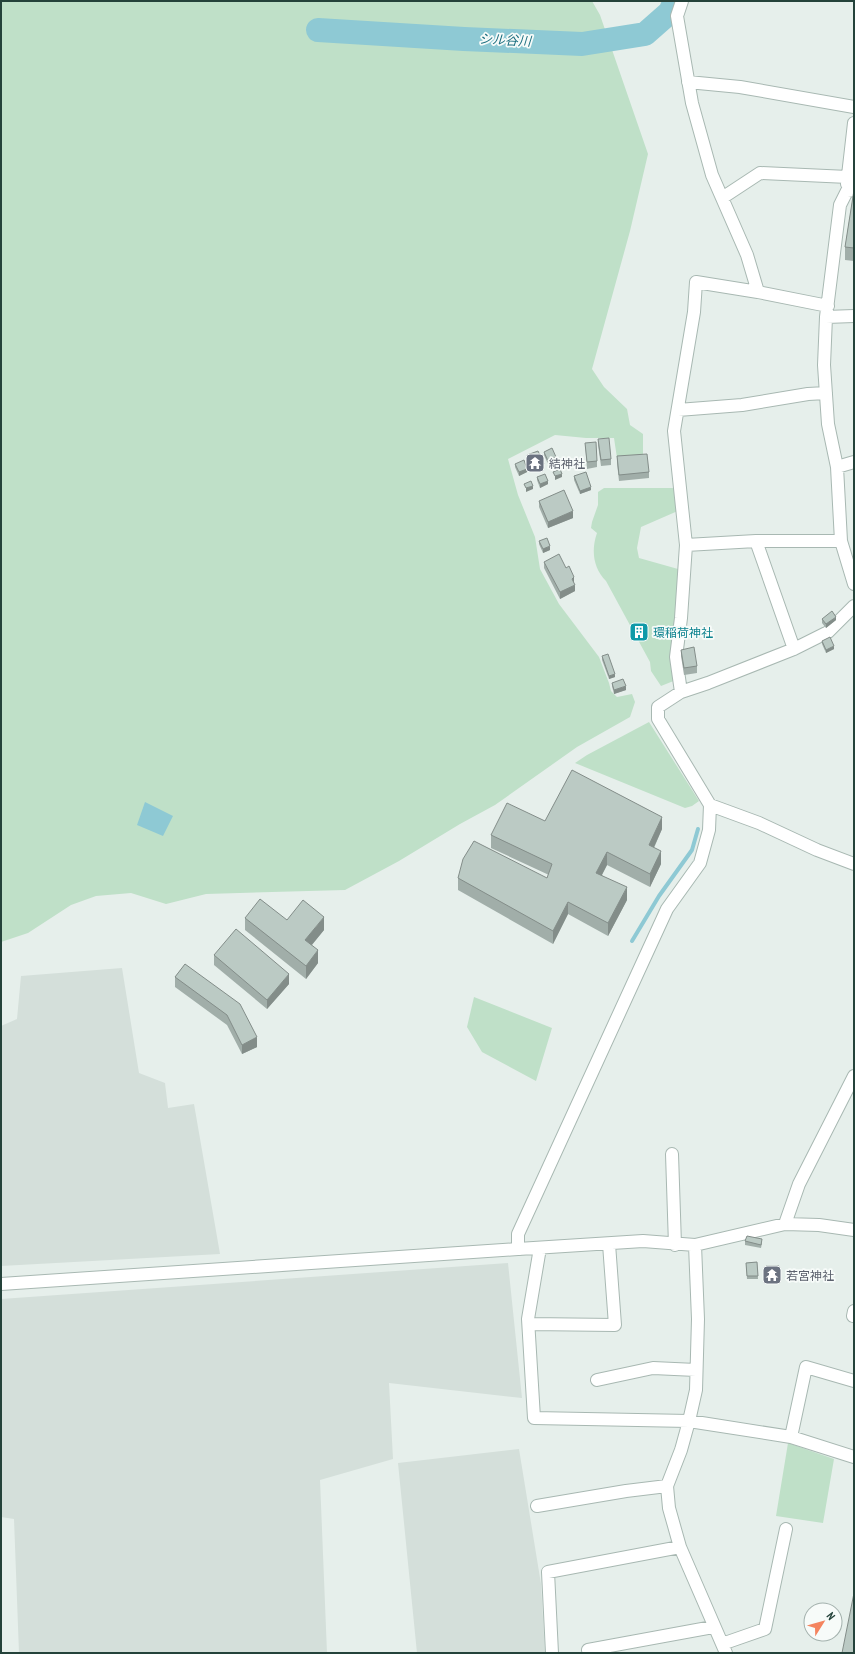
<svg xmlns="http://www.w3.org/2000/svg" width="855" height="1654" font-family="'PT Sans Narrow','Noto Sans JP',sans-serif">
<style>
.built{fill:#d4dfda}
.green{fill:#bfe0c8}
.water{fill:#8ec9d4}
.lines{fill:none;stroke-linecap:round;stroke-linejoin:round}
.stream{stroke:#8ec9d4;stroke-width:4}
.river{stroke:#8ec9d4;stroke-width:24}
.minor-casing{stroke:#a8b8b2;stroke-width:14}
.tertiary-casing{stroke:#a8b8b2;stroke-width:14}
.minor{stroke:#fff;stroke-width:12}
.tertiary{stroke:#fff;stroke-width:12}
.wall{fill:#a1aea9}
.shaded-wall{fill:#838d89}
.building{fill:#bbcac4;stroke:#838d89}
.labels{text-anchor:middle;dominant-baseline:central;stroke-width:3.5;stroke-linejoin:round;paint-order:stroke}
.worship-label{font-size:12px;fill:#5b616d;stroke:#f7fbf9;text-anchor:start}
.culture-label{font-size:12px;fill:#0d838f;stroke:#f7fbf9;text-anchor:start}
.water-label{font-size:13px;font-style:italic;fill:#1c6f80;stroke:#f7fbf9}
</style>
<rect width="100%" height="100%" fill="#e6efeb"/>
<path class="built" d="M122 968 139 1073 165 1083 168 1108 194 1104 220 1254 1 1266V1026L17 1019 21 976Z
M508 1263 522 1398 389 1383 393 1459 320 1480 327 1653H19L14 1519 1 1517V1299Z
M519 1449 541 1584 545 1653H417L398 1463Z"/>
<path class="green" d="M1 1H592L600 15 648 154 630 231 592 369 604 387 627 409 630 425 643 434V455L617 458 614 438H586L555 435 508 459 518 495 535 537 540 569 559 604 599 657 609 683 611 691 617 697 632 694 635 702 630 717 577 747 495 805 460 824 399 861 345 890 206 894 166 904 131 893 96 896 71 905 28 933 1 942Z
M604 488H676L680 510 641 527 637 548 639 558 678 569 676 680 661 686 651 671 650 662 606 581C593 568 591 550 597 533L591 528 592 522 598 505V492Z
M649 722 699 801 692 806 685 808 575 763 587 755Z
M474 997 552 1028 536 1081 482 1052 467 1027Z
M788 1443 834 1459 823 1523 776 1516Z"/>
<path class="water" d="M145 802 173 816 163 836 137 825Z"/>
<g class="lines">
<path class="stream" d="M632 941 659 896 692 850 698 829"/>
<path class="river" d="M318 30 464 39 582 44 645 34 670 12 675 1"/>
<defs>
<path id="minor" d="M682 1 677 16 692 103 712 175 747 255 758 292 828 306
M688 82 740 87 854 107
M847 184 854 123
M854 190 847 191 840 205 826 317 824 365 828 424 837 467 841 541 854 584
M722 198 760 173 848 177
M826 317 854 316
M678 410 742 405 808 394 826 393
M837 467 854 462
M686 545 756 541
M854 606 828 632 794 649 708 683 681 692 658 707V719L710 805 709 830 700 863 667 909 518 1234V1249L643 1241 695 1245 785 1224 819 1225 854 1230
M794 649 756 541H841
M681 692 676 657 681 618 686 545 674 431 694 312 696 282 758 292
M710 805 759 823 817 850 854 864
M672 1154 675 1245
M785 1224 799 1184 854 1076
M695 1245 698 1319 696 1390 689 1421 681 1450 667 1486 669 1508 680 1547 726 1653
M540 1248 528 1319 534 1418 689 1421 791 1437 854 1457
M853 1316 854 1311
M529 1324 615 1325 609 1244
M597 1380 653 1368 696 1370
M791 1437 806 1367 854 1381
M537 1506 626 1491 667 1486
M722 1644 765 1629 786 1529
M552 1653 548 1572 680 1547
M589 1653 588 1650 713 1627"/>
<path id="tertiary" d="M1 1284 518 1249"/>
</defs>
<use href="#minor" class="minor-casing"/>
<use href="#tertiary" class="tertiary-casing"/>
<use href="#minor" class="minor"/>
<use href="#tertiary" class="tertiary"/>
</g>
<path class="wall" d="M854 190V261L845 260V247Z
M598 439 611 459V465L601 466 598 445Z
M585 443 597 461V467L587 469Z
M544 452 556 460 548 464 544 455Z
M527 455 544 468 533 472 527 458Z
M617 456 649 472V478L619 481 617 463Z
M515 464 527 472 519 476 515 467Z
M574 476 591 490 580 494 574 480Z
M537 477 548 484 540 488 537 480Z
M539 501 573 518 548 528 539 507Z
M539 541 550 550 543 553 539 544Z
M544 562 574 584 575 591 560 599 544 568Z
M822 619 836 620 826 628 822 623Z
M636 628 643 632 639 635 636 631Z
M822 641 834 649 826 653 822 644Z
M681 650 697 666V673L684 675 681 656Z
M602 656 615 677 609 679 602 660Z
M612 683 626 690 614 694 612 686Z
M545 821 662 829 654 848 661 864 650 887 607 865 602 875 627 900 608 936 568 914 553 944 458 890V878H547L549 875 491 848V835Z
M245 918 324 930 312 945 318 963 306 979 245 930Z
M214 955 289 984 267 1009 214 965Z
M185 964 257 1047 242 1054 227 1025 175 987V977Z
M745 1241 762 1243 761 1248 745 1245Z
M757 1262 758 1279H747L746 1263Z
M766 1266H779L778 1280H766Z"/>
<path class="shaded-wall" d="M556 457V460L548 464V461Z
M544 464V468L533 472V469Z
M527 469V472L519 476V472Z
M562 474V477L555 480V476Z
M548 481V484L540 488V484Z
M533 486V489L526 492V488Z
M591 487V490L580 494V491Z
M573 511V518L548 528V522Z
M550 546V550L543 553V549Z
M574 577V584L572 579Z
M575 585V591L560 599V592Z
M836 617V620L826 628V624Z
M643 629V632L639 635V632Z
M834 646V649L826 653V650Z
M615 674V677L609 679V676Z
M626 686V690L614 694V690Z
M662 817V829L649 858V845Z
M661 851V864L650 887V874Z
M607 852V865L596 886V873Z
M627 887V900L608 936V923Z
M568 902V914L553 944V931Z
M324 917V930L305 953V940Z
M318 950V963L306 979V966Z
M289 974V984L267 1009V1000Z
M257 1037V1047L242 1054V1045Z"/>
<path class="building" d="M854 190V248L845 247Z
M609 438 611 459 601 460 598 439Z
M596 442 597 461 587 462 585 443Z
M552 448 556 457 548 461 544 452Z
M538 451 544 464 533 469 527 455Z
M647 454 649 472 619 475 617 456Z
M524 460 527 469 519 472 515 464Z
M560 469 562 474 555 476 553 472Z
M586 472 591 487 580 491 574 476Z
M545 474 548 481 540 484 537 477Z
M531 481 533 486 526 488 524 484Z
M564 490 573 511 548 522 539 501Z
M547 538 550 546 543 549 539 541Z
M559 554 566 568 569 566 574 577 572 579 575 585 560 592 544 562Z
M832 611 836 617 826 624 822 619Z
M640 625 643 629 639 632 636 628Z
M830 637 834 646 826 650 822 641Z
M694 647 697 666 684 668 681 650Z
M608 654 615 674 609 676 602 656Z
M623 679 626 686 614 690 612 683Z
M572 770 662 817 649 845 661 851 650 874 607 852 596 873 627 887 608 923 568 902 553 931 458 878 463 859 474 841 547 878 552 864 491 835 507 803 545 821Z
M260 899 287 920 303 900 324 917 305 940 318 950 306 966 245 918Z
M236 929 289 974 267 1000 214 955Z
M185 964 240 1004 257 1037 242 1045 227 1015 175 977Z
M747 1236 762 1239 761 1245 745 1241Z
M757 1262 758 1276H747L746 1263Z
M766 1266H779L778 1276H766Z
M854 1593V1653H842Z"/>
<defs>
<symbol id="temple-square" viewBox="-11 -11 22 22"><rect x="-9" y="-9" width="18" height="18" rx="4" fill="#6b7280" stroke="#f7fbf9"/><path d="M0-6L5-2H3V0L6.5 2.5H4V6H1.5V3h-3V6H-4V2.5H-6.5L-3 0V-2H-5Z" fill="#fff"/></symbol>
<symbol id="building-square" viewBox="-11 -11 22 22"><rect x="-9" y="-9" width="18" height="18" rx="4" fill="#0f9aa8" stroke="#f7fbf9"/><path d="M-4-6H4V6H1V3H-1V6H-4ZM-2.5-4.3h1.7v1.8h-1.7ZM.8-4.3h1.7v1.8H.8ZM-2.5-1h1.7V.8h-1.7ZM.8-1h1.7V.8H.8Z" fill="#fff"/></symbol>
</defs>
<g fill-rule="evenodd">
<use href="#temple-square" x="524" y="452" width="22" height="22"/>
<use href="#building-square" x="628" y="621" width="22" height="22"/>
<use href="#temple-square" x="761" y="1264" width="22" height="22"/>
</g>
<g class="labels">
<g class="worship-label">
<text x="549" y="463">結神社</text>
<text x="786" y="1275">若宮神社</text>
</g>
<g class="culture-label">
<text x="653" y="632">環稲荷神社</text>
</g>
<g class="water-label">
<text transform="translate(505 40) rotate(3)">シル谷川</text>
</g>
</g>
<rect width="855" height="1654" fill="none" stroke="#24423a" stroke-width="4"/>
<g transform="translate(823 1622) rotate(53)"><circle r="19" fill="#f7fbf9" stroke="#a3b1ad"/>
<path d="M0-3L7 15L0 10L-7 15Z" fill="#f4845f"/>
<text y="-6" font-size="11" font-weight="bold" text-anchor="middle" fill="#24423a">N</text>
</g>
</svg>
